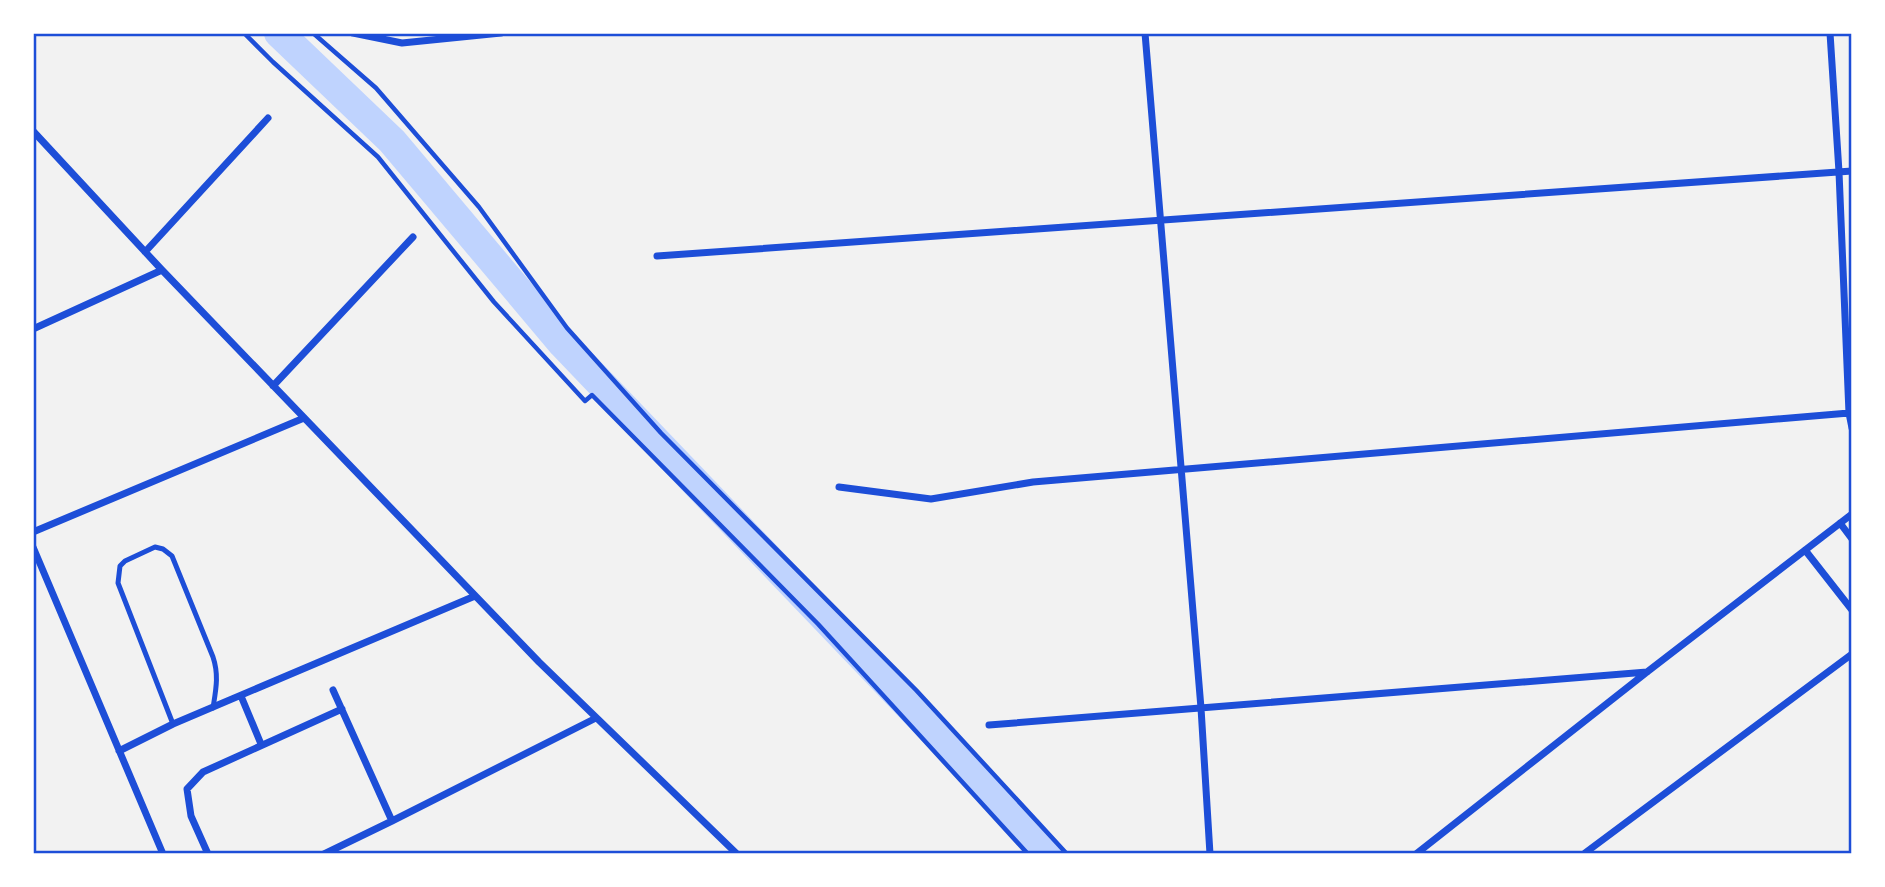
<svg xmlns="http://www.w3.org/2000/svg" width="1885" height="887" font-family="Manrope,sans-serif">
<style>
.lines{fill:none;stroke-linecap:round;stroke-linejoin:round}
.canal{stroke:#bfd3fe;stroke-width:30}
.path{stroke:#1d4ed8;stroke-width:4.5}
.service{stroke:#1d4ed8;stroke-width:5}
.minor{stroke:#1d4ed8;stroke-width:7}
.neatline{fill:none;stroke:#1d4ed8;stroke-width:2.5}
</style>
<rect width="100%" height="100%" fill="#f2f2f2"/>
<g class="lines">
<path class="canal" d="M279 33 392 141 563 344 1027 829 1049 854"/>
<path class="path" d="M244 33 273 62 378 157 494 302 585 401 592 395 818 624 1028 854
M313 33 376 88 479 207 567 328 661 433 916 690 1067 854"/>
<path class="service" d="M173 724 118 583 120 566 125 561 155 547 163 549 172 556 213 657C219 675 216 689 213 708"/>
<path class="minor" d="M353 33 402 43 501 33
M1145 33 1201 708 1210 854
M1830 33 1839 172 1849 413 1852 428
M33 131 162 270 539 662 737 854
M145 252 268 118
M657 256 1852 171
M33 329 162 270
M273 386 413 237
M839 487 931 499 1033 482 1849 413
M1840 523 1852 539
M33 532 304 418
M33 547 163 854
M1805 550 1852 610
M333 690 392 821
M241 696 261 744
M989 725 1647 672
M119 751 173 724 475 596
M1585 853 1852 654
M208 854 191 816 187 789 203 772 342 709
M324 854 392 821 596 718
M1416 854 1647 672 1852 514"/>
</g>
<rect width="1885" height="887" fill="none" stroke="#ffffff" stroke-width="70"/>
<rect x="35" y="35" width="1815" height="817" class="neatline"/>
</svg>
